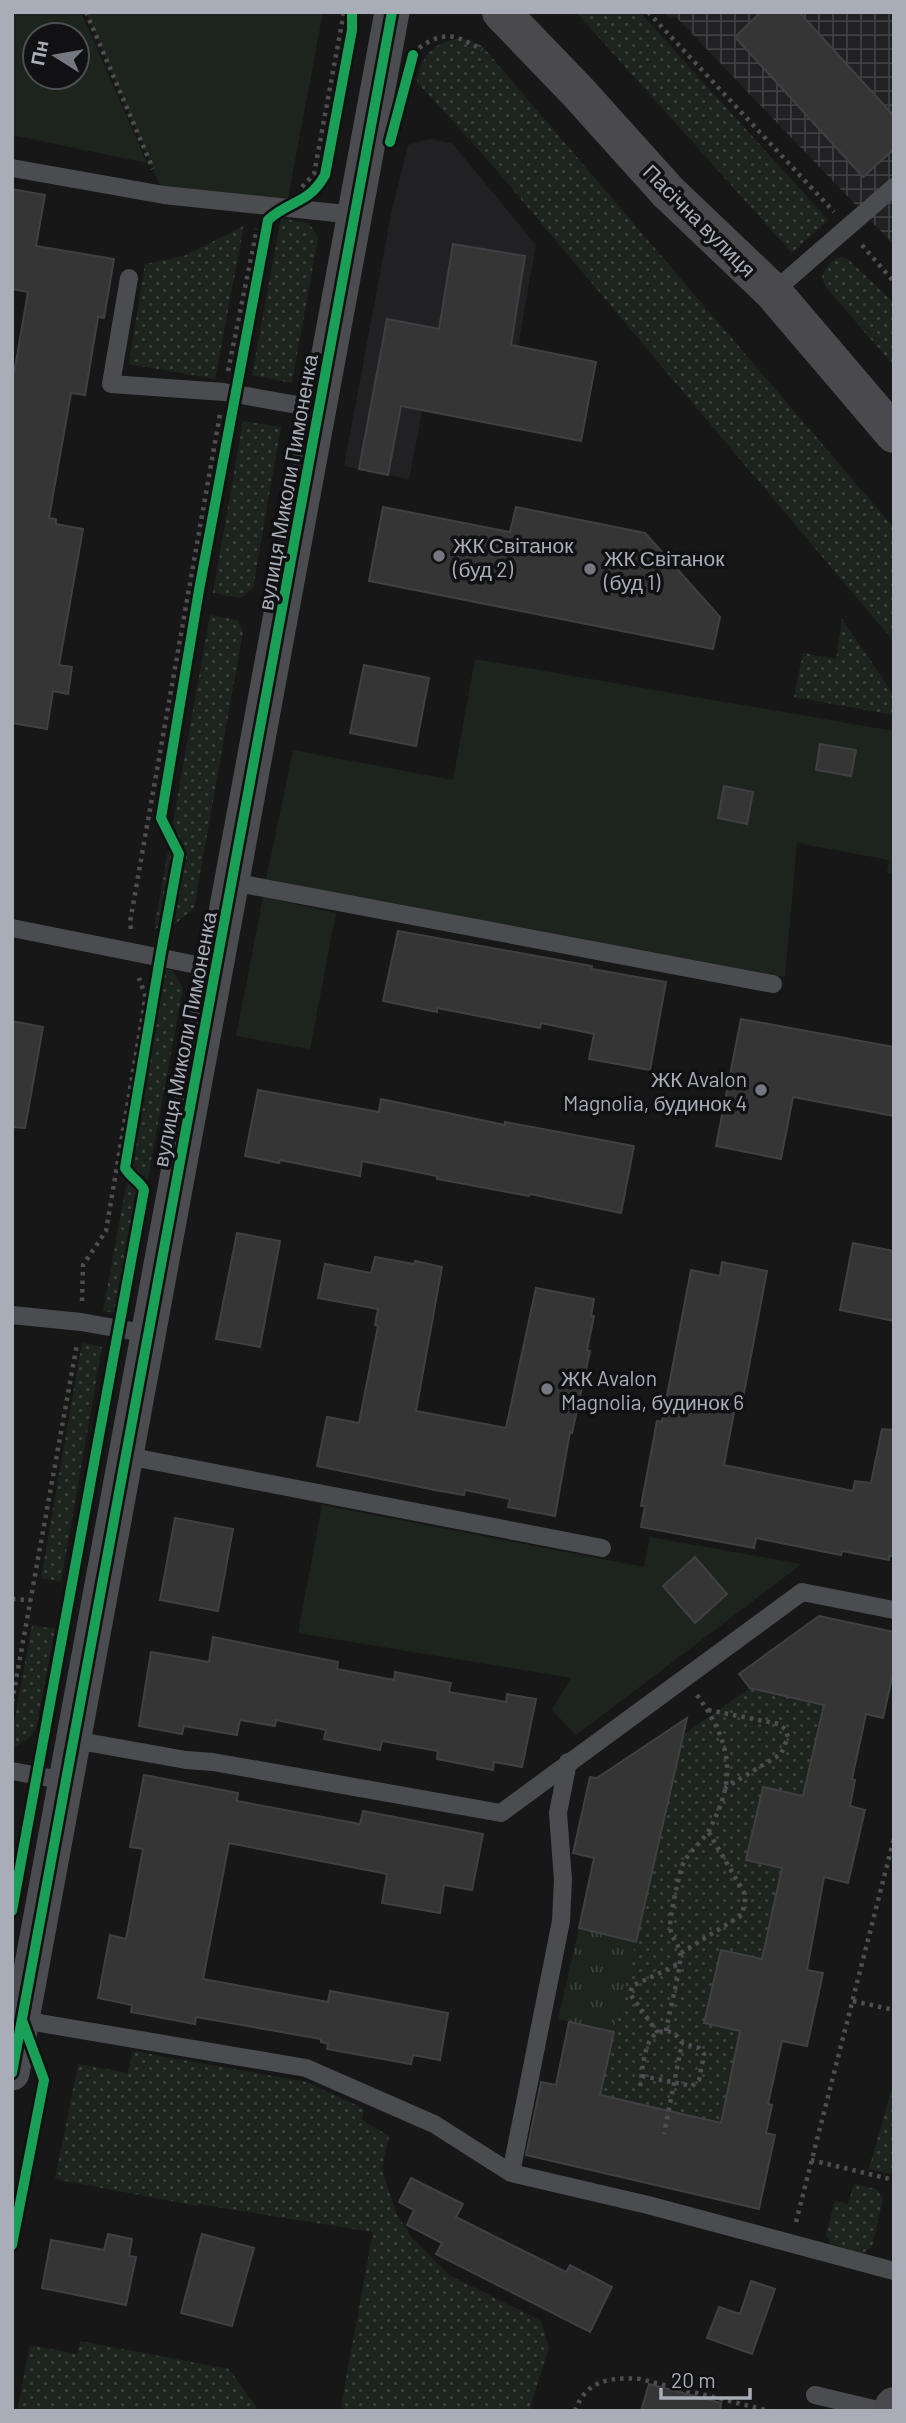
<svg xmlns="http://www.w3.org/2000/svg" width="906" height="2423" font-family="Barlow,sans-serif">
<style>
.built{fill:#212123}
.industrial{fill:url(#industrial-grid)}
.grass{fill:url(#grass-dots)}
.park{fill:url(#park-tufts)}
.garden{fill:#1d241e;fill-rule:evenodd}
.building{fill:#353536;stroke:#3f4043;stroke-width:2}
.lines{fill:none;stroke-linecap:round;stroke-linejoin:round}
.path{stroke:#4d4e52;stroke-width:4.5;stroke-dasharray:3.5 5;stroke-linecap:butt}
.lane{stroke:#4b4c50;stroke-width:18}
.street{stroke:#4b4c50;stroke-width:35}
.secondary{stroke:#4a4a4e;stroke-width:38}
.cycleway-casing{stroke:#111113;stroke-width:15}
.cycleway{stroke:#1a9f57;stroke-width:10}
.poi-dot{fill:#757880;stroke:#111113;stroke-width:2.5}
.labels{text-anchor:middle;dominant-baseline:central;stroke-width:7;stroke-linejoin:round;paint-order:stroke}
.street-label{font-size:21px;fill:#a8adb8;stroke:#111113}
.poi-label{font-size:21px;fill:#a8adb8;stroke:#111113;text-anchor:start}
</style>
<defs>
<pattern id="industrial-grid" width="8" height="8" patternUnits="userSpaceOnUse" patternTransform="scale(1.75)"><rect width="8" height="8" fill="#212123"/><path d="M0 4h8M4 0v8" fill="none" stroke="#3e3f41"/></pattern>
<pattern id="grass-dots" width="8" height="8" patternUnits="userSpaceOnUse" patternTransform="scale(1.75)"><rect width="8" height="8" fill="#1d241e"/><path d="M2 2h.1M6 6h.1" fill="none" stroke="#3b413d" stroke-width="1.8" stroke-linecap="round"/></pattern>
<pattern id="park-tufts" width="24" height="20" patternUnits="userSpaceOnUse" patternTransform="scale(1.75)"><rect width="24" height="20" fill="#1d241e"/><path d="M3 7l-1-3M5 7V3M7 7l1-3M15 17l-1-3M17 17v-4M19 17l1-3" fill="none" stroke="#3b413d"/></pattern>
</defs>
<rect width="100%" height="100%" fill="#171717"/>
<path class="built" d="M429 139 452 143 536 245 517 351 437 337 409 479 344 466 392 209 408 145Z"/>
<path class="industrial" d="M663 12H894V245L675 16 670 19Z"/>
<path class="grass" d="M576 12H640L828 220 792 253Z
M457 39 470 40 482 46 894 528V642L488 160 417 82C420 58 432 43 457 39Z
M281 218 309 223 318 238 292 383 252 375Z
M244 226 215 379 129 364 145 264 184 256Z
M841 257 848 259 894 303V366L825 286 822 277C825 268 831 259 841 257Z
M243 421 281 427 253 588 241 598 213 593Z
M210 615 238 620 243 631 194 908 175 924 154 929Z
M842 619 894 695V715L794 697 803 653 836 659Z
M166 969 173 971 183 988 123 1314 103 1311Z
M82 1343 102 1347 61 1582 41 1578Z
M32 1625 55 1629 36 1728 29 1738 12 1749V1734Z
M750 1688 824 1705 805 1796 762 1787 746 1859 782 1868 763 1959 721 1950 705 2023 740 2031 721 2123 673 2112 636 2128 641 2104 600 2095 683 1735Z
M133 2051 307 2082 364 2109 362 2120 389 2136 382 2170 397 2215 412 2238 449 2275 541 2321 549 2348 529 2411H346L341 2406 373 2232 198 2204 197 2206 55 2179 78 2064 128 2073Z
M894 2081V2174L869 2169Z
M854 2184 876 2189 883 2198 872 2247 863 2253 831 2244 826 2235 835 2201 848 2204Z
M80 2341 229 2369 259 2411H17L30 2345 77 2354Z"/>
<path class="park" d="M579 1928 636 1942 614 2032 558 2019Z"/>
<path class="garden" d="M12 12H81L147 163 12 135ZM35 35H77V77H35Z
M86 12H323L286 209 164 195Z
M475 659 894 731V874L887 873 889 860 797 843 785 977 266 880 293 750 453 780Z
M263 897 336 913 310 1049 236 1036Z
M322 1505 644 1567 650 1537 802 1564 576 1735 552 1710 571 1678 298 1633Z"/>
<path class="building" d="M761 12H799L894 116V149L863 177 735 37Z
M12 189 45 195 36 246 114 259 104 318 98 317 85 395 71 393 49 518 56 519V524L83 529 59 665 72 667 68 694 53 691 47 729 12 723V385L28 292 12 289Z
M453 244 525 256 511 345 596 362 581 441 401 406 388 475 359 469 387 319 439 329Z
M383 507 510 532 516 507 645 533 720 617 713 649 369 581Z
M364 665 429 678 416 746 350 733Z
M820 744 856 750 851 776 816 770Z
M724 786 753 792 747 824 718 818Z
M398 931 592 966V969L666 982 650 1070 589 1059 594 1034 541 1023 540 1028 437 1008V1012L383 1001Z
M741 1019 894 1047V1116L793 1097 781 1159 716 1146Z
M12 1021 43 1027 25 1128 12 1127Z
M258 1090 379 1112 381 1099 505 1125V1122L634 1146 621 1213 530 1194 529 1196 437 1179V1176L362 1161 360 1176 280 1160 279 1163 245 1156Z
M237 1233 280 1241 260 1347 216 1339Z
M853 1243 894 1251V1321L840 1310Z
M375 1257 414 1264 415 1261 442 1267 416 1411 506 1428 536 1288 594 1299 591 1316H594L587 1350 590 1351 572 1433 570 1432 555 1516 508 1507 510 1499 465 1490 464 1495 435 1490 317 1466 327 1417 359 1423 378 1326 375 1325 378 1309 318 1298 325 1264 371 1273Z
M722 1262 767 1271 742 1403 736 1402 724 1465 853 1491 855 1481 871 1483 882 1429 894 1430V1556H889V1560L842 1551 841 1555 756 1538 754 1548 641 1527 645 1506H641L657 1421 662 1422 691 1270 720 1276Z
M175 1518 233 1529 218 1611 160 1600Z
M695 1557 727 1594 695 1623 663 1586Z
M819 1616 894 1632V1669L883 1718 866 1714 852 1779 855 1780 850 1806 865 1810 848 1883 824 1877 807 1970 823 1973 807 2046 782 2041 768 2104 772 2105 766 2133 775 2135 759 2209 526 2155 541 2082 556 2085 569 2022 614 2032 600 2095 721 2123 740 2031 704 2023 721 1950 762 1959 782 1868 746 1860 763 1787 803 1796 824 1705 750 1688 739 1674Z
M213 1637 338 1662 337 1669 394 1680 395 1672 451 1683 449 1692 478 1697 506 1702 507 1694 536 1699 522 1767 494 1762 493 1770 437 1759 438 1751 382 1741 380 1750 324 1739 326 1730 276 1720 275 1726 240 1720 237 1735 184 1726 182 1734 139 1726 151 1652 209 1662Z
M687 1718 636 1942 579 1928 594 1858 573 1853 590 1777 597 1778Z
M144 1775 238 1793 237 1801 360 1824 363 1811 483 1834 472 1890 444 1885 440 1913 382 1903 387 1874 229 1843 203 1979 328 2002 330 1991 448 2013 440 2060 413 2055 411 2064 327 2049 328 2044 321 2042V2039L196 2017 195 2024 131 2012 132 2005 98 1998 110 1935 126 1939 143 1849 130 1847Z
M411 2178 463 2204 456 2217 566 2272 570 2265 612 2287 590 2332 436 2254 442 2243 407 2225 414 2210 399 2202Z
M108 2234 132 2239 129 2256 136 2257 126 2305 42 2288 51 2240 104 2250Z
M202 2234 254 2248 232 2326 181 2313Z
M751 2281 775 2289 752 2354 707 2338 719 2307 740 2314Z
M649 2384 721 2403 720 2411H641Z"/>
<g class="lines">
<path class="path" d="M86 12 153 169
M648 12 834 212
M419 48C444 30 457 35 482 50
M302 187 314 174 344 12
M862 245 894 282
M228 371 257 229
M131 929 130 922 220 414
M82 1301 83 1265 106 1231 144 1007 145 995 139 978
M12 1599 31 1600
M12 1702 77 1344
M708 1710 779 1724 785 1729 788 1737 781 1754 725 1788
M681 1953 742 1915 746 1896 708 1831
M853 2001 894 2010
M666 2031C668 2015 683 1963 680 1952 678 1943 671 1937 670 1927 670 1915 678 1881 681 1869 686 1853 701 1844 709 1830 738 1778 731 1742 697 1695
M658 2033 630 1994 632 1986 679 1964
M642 2076 692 2086 699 2080 704 2054 699 2048 682 2043
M640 2086C643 2070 643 2032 664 2031 673 2031 678 2036 682 2043L664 2134
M811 2160 894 2180
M796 2222 894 1838
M575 2411C586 2380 610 2377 640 2379L770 2411"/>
<path class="lane" d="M12 168 164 195 355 215
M129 278 111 384 224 392 320 409
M773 292 894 187
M232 882 773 984
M12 928 217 969
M12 1315 81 1322 149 1334
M127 1456 602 1548
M74 1740 186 1760 213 1762 501 1813 802 1592 894 1610
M12 1771 66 1781
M22 2020 306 2068 434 2124 511 2173 648 2205 894 2271
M511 2173 561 1921 563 1880 558 1813 568 1762
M815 2395 882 2411"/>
<path class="street" d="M12 2073 392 12"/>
<path class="secondary" d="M501 12 578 92 668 192 773 292 894 434
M892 2411 894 2406"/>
<defs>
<path id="cycleway" d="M390 142 413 55
M12 1911 144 1190C140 1181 132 1179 125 1168L160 958 179 854 161 818 199 590 268 220C291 199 308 205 325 175L352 30V12
M12 2073 392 12
M12 2245 44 2080 22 2020"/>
</defs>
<use href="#cycleway" class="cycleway-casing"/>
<use href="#cycleway" class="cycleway"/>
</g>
<g class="poi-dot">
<circle cx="439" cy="556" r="7"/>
<circle cx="590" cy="569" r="7"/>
<circle cx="761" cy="1090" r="7"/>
<circle cx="547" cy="1389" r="7"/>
</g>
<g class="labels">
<g class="street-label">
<text transform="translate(700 220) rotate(45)">Пасічна вулиця</text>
<text transform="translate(287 482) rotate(-80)">вулиця Миколи Пимоненка</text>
<text transform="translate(184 1039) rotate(-79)">вулиця Миколи Пимоненка</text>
</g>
<g class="poi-label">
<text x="453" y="544">ЖК Світанок<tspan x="453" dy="24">(буд 2)</tspan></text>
<text x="604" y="557">ЖК Світанок<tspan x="604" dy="24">(буд 1)</tspan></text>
<text x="747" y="1078" text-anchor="end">ЖК Avalon<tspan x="747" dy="24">Magnolia, будинок 4</tspan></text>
<text x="561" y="1377">ЖК Avalon<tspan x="561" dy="24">Magnolia, будинок 6</tspan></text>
</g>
</g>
<rect width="906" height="2423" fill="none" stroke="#a8adb8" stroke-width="28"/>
<g transform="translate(56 56) rotate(281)"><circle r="33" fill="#111113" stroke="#4d4f55" stroke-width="2"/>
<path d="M0-5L12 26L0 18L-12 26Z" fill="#757880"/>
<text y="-10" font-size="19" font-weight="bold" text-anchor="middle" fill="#a8adb8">Пн</text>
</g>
<path d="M661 2388v10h89v-10" fill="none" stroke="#a8adb8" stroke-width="3.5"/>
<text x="671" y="2388" font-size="21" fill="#a8adb8" stroke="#111113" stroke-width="5" paint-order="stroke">20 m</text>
</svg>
